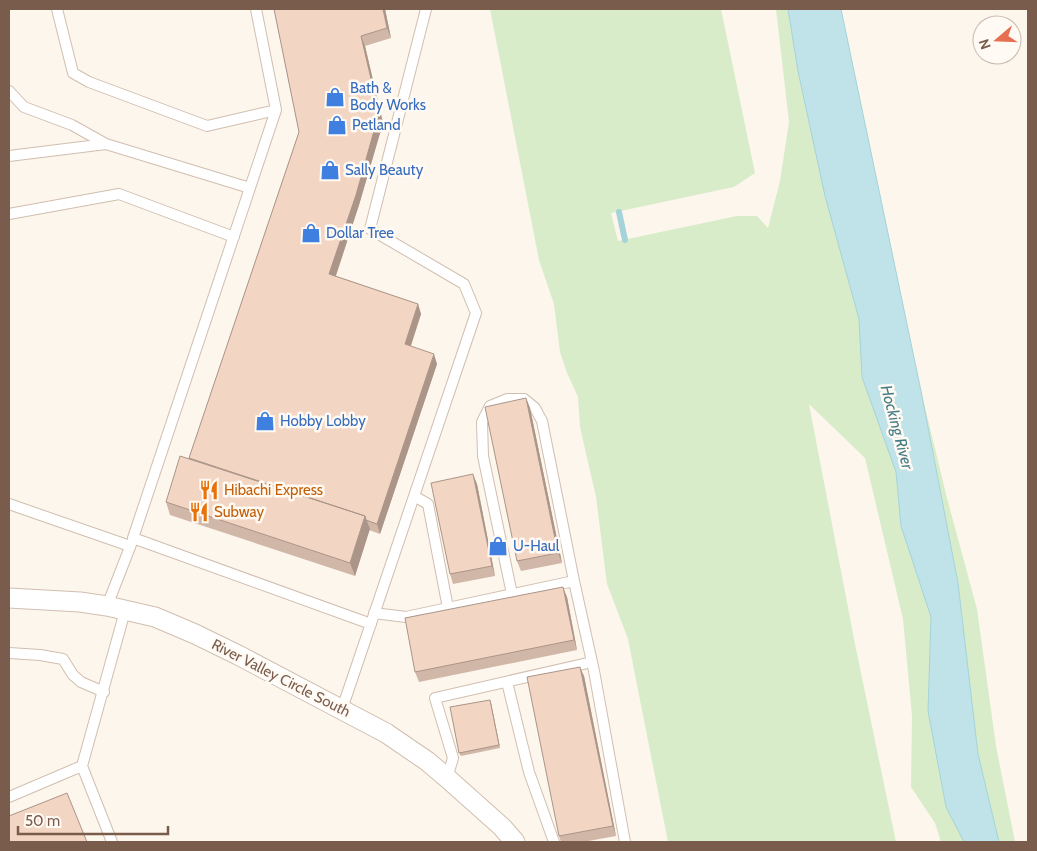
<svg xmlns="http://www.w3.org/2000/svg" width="1037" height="851" font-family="Cabin,sans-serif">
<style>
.green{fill:#d8ecc9}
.water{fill:#bfe3e8;stroke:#a5d3da}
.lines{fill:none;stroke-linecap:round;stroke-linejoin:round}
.stream{stroke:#a5d3da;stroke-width:6}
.service-casing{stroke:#d1beb0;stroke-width:12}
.minor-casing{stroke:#d1beb0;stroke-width:21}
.service{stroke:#fff;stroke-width:10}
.minor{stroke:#fff;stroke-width:19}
.wall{fill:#d1b7a8}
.shaded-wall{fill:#aa9588}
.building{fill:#f3d5c3;stroke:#aa9588}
.labels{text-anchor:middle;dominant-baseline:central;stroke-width:5;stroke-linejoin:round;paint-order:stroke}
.shop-label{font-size:15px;fill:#366cbe;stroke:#fffaf3;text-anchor:start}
.food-label{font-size:15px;fill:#c56008;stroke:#fffaf3;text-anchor:start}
.street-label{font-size:15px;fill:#7a5c4d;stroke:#fffaf3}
.water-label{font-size:16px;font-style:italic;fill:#437c86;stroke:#fffaf3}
</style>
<rect width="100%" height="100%" fill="#fdf6ec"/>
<path class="green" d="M490 9H721L755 173 734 187 611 213 618 241 737 216H757L768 228 780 181 789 122 776 9H841L921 391 947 498 977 609 996 746 1015 842H941L935 823 911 787 912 716 903 619 865 458 809 404 855 644 896 842H668L628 639 607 584 596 497 580 427 578 397 567 373 560 352 554 304 539 260Z"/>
<path class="water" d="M788 9H841L921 391 958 583 978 754 999 842H964L946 807 928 711 931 617 901 526 896 472 862 377 859 319 825 196 798 71Z"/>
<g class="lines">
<path class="stream" d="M619 212 625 240"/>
<defs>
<path id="service" d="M57 9 73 73 89 82 207 126 276 110
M256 9 276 110 133 538 371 624
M9 91 24 107 72 125 106 144
M9 156 106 144 250 188
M9 214 119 194 234 237
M414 496 428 504 448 608
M9 504 130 546
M512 594 483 456 482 422 490 406 507 399H524L535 408 542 421 574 581 594 671 625 842
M107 606 132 542
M374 613 406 617 574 581
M9 653 40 655 63 659 73 675 81 682 104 692
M507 682 529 772 554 842
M342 709 476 313 464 284 370 229 426 9
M82 766 112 842
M447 778 453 758 435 698 592 662
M9 797 82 766 125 611"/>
<path id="minor" d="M9 598 80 602 107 606 155 617 195 634 238 655 386 733 427 761 447 778 502 827 515 842"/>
</defs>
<use href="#service" class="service-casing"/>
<use href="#minor" class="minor-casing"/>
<use href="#service" class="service"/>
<use href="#minor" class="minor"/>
</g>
<path class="wall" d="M274 9H385L391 38 365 46 383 123 359 205 336 276 418 304 421 314 411 346 437 364 380 534 369 530 355 576 170 515 166 502 189 458 299 132Z
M526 398 530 408 562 563 521 571 517 561Z
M477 484 495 576 453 584 450 574Z
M567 597 577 650 419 682 415 672Z
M584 676 616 836 583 842H561L559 836Z
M491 703 500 748 461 756 459 753Z"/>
<path class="shaded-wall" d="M383 9H385L391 38 387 28Z
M361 36 365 46 383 123 359 205 333 284 329 274Z
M418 304 421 314 408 354 405 344Z
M434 354 437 364 380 534 377 524Z
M526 398 530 408 562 563 558 553Z
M473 474 477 484 495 576 492 566Z
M365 516 370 529 355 576 350 563Z
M563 587 567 597 577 650 574 640Z
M580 667 584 676 616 836 613 826Z
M490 700 491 703 500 748 499 745Z"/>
<path class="building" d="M274 9H383L387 28 361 36 379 113 356 195 329 274 418 304 405 344 434 354 377 524 366 520 365 516 189 458 299 132Z
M526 398 558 553 517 561 485 407Z
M180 456 365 516 350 563 166 502Z
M473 474 492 566 450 574 431 483Z
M563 587 574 640 415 672 405 618Z
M580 667 613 826 559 836 527 677Z
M490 700 499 745 459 753 450 707Z
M67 793 87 842H9V816Z"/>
<defs>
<symbol id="shop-bare" viewBox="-9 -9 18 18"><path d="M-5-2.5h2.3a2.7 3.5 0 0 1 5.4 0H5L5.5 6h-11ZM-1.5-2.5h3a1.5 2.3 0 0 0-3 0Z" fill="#3f7fe0" stroke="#fffaf3" stroke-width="2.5" paint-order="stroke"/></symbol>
<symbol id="restaurant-bare" viewBox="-9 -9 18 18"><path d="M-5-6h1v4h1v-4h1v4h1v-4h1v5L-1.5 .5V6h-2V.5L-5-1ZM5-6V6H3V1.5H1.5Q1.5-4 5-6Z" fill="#e8710a" stroke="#fffaf3" stroke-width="2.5" paint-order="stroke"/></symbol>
</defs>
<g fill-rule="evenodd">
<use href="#shop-bare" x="321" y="83" width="28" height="28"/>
<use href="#shop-bare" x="323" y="111" width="28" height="28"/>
<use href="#shop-bare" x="316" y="156" width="28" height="28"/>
<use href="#shop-bare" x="297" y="219" width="28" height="28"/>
<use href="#shop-bare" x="251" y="407" width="28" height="28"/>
<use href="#restaurant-bare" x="195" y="476" width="28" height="28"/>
<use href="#restaurant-bare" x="185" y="498" width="28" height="28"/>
<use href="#shop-bare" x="484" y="532" width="28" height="28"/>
</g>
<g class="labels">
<g class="shop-label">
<text x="350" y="88">Bath &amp;<tspan x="350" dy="17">Body Works</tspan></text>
<text x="352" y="125">Petland</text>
<text x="345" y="170">Sally Beauty</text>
<text x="326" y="233">Dollar Tree</text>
<text x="280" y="421">Hobby Lobby</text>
<text x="513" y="546">U-Haul</text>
</g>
<g class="food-label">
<text x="224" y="490">Hibachi Express</text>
<text x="214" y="512">Subway</text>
</g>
<g class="street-label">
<text transform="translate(281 678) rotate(27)">River Valley Circle South</text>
</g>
<g class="water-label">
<text transform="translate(897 427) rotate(75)">Hocking River</text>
</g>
</g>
<rect width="1037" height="851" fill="none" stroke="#7a5c4d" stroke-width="20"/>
<g transform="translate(997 40) rotate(251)"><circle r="24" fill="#fffaf3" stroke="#cabbb1"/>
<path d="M0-4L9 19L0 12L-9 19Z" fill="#e76f51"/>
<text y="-8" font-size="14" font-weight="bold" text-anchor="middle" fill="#7a5c4d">N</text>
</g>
<path d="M18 826v8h150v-8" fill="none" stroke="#7a5c4d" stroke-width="2.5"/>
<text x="25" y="826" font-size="15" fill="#7a5c4d" stroke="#fffaf3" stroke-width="4" paint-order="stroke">50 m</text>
</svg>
